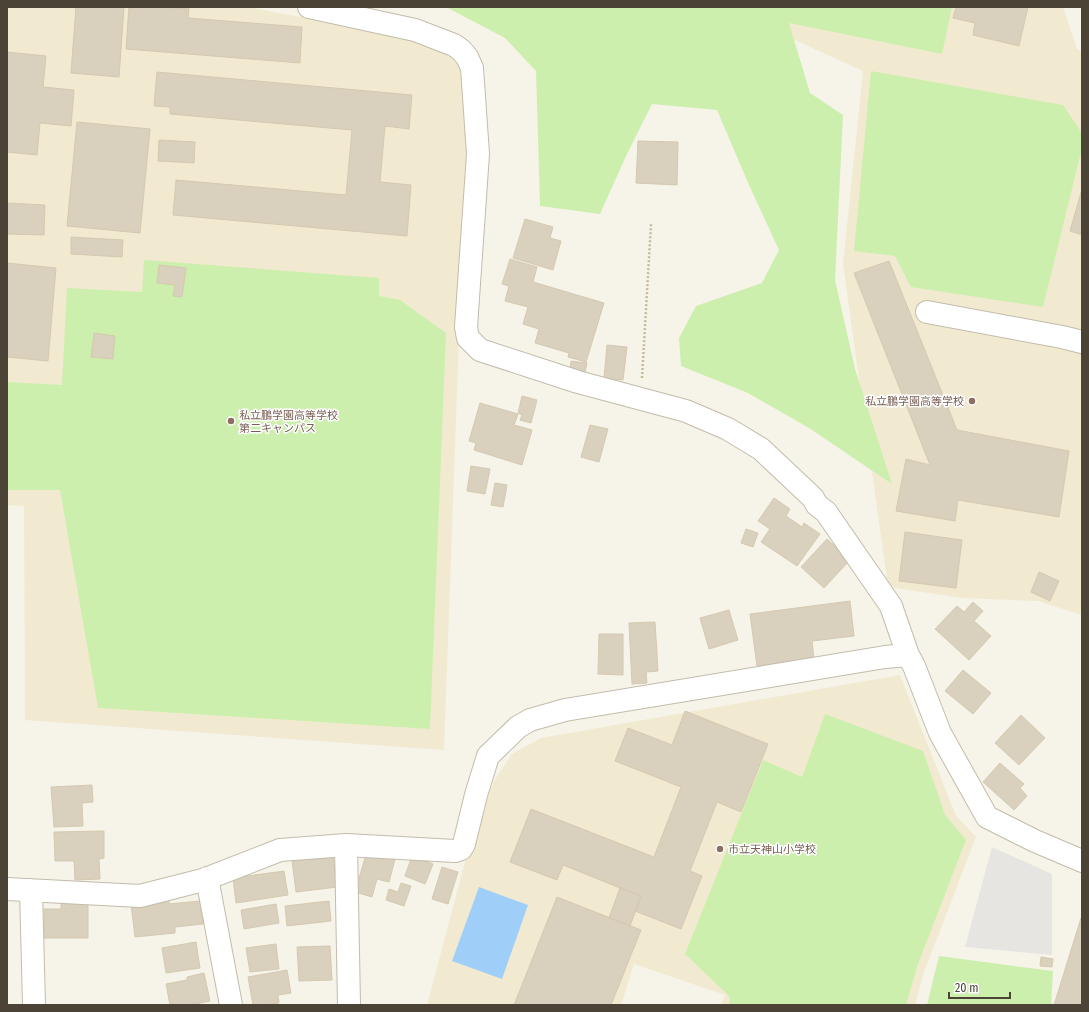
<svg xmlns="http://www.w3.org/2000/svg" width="1089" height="1012" font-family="'Fira Sans Condensed','Noto Sans JP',sans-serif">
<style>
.education{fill:#f1ead1}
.green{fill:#cdefad}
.parking{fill:#e7e5e1}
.water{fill:#9fcef9}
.building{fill:#d9d0bd;stroke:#d5c9af}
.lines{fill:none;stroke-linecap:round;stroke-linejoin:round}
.minor-casing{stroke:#c3bcaa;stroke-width:24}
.path{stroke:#c7ba99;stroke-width:2.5;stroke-dasharray:2 2;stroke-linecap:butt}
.minor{stroke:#fff;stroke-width:22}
.education-dot{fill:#8d6e63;stroke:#fff;stroke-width:1.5}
.labels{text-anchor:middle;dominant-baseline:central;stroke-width:3;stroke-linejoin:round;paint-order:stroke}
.education-label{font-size:11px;fill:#785e54;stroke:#fff;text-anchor:start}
</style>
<rect width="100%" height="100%" fill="#f6f3e9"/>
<path class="education" d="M7 7H248L411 38 445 49 460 62 463 81 468 152 459 337 444 750 25 720 24 506 7 505Z
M749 7H1063L1077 49 1082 51V615L1038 601 962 598 888 587 843 264 863 71 746 18Z
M900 675 956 816 976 837 923 975 915 1005H721L725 995 634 964 621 1005H427L465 862 494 781 512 754 541 738Z"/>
<path class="green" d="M446 7H952L942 54 789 23 810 93 843 115 835 280 855 369 892 484 809 428 748 393 681 366 679 338 696 306 762 283 779 250 749 185 717 110 652 104 626 156 600 214 540 206 536 71 505 38Z
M871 71 1063 105 1082 133V148L1043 307 911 287 895 256 854 251Z
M144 260 379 278V296L400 300 446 333 430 729 98 708 60 490H7V382L62 385 67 288 142 292Z
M825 714 923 751 945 815 966 840 918 964 906 1005H729L730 997 685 954 763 760 802 777Z
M939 956 1053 971 1051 1005H927Z"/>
<path class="parking" d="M992 847 1052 874V955L965 947Z"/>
<path class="water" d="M479 887 528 905 502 979 452 961Z"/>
<path class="building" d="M76 7H124L119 77 71 73Z
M129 7 189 8 188 18 302 27 300 63 126 49Z
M956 7H1028L1019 46 973 35 975 23 953 18Z
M7 52 46 56 43 87 74 90 71 126 40 123 37 155 7 152Z
M157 72 412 95 409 129 385 126 380 182 411 185 407 236 173 215 176 180 346 195 352 130 170 114V107L154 106Z
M77 122 150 129 140 233 67 226Z
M159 140 195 142 194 163 158 161Z
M638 141 678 142 677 185 636 183Z
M1082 189V235L1070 231Z
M7 203 45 205 44 235 7 234Z
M525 219 553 227 550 238 561 241 553 270 513 258Z
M71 237 123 240 122 257 71 254Z
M510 259 537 267 533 282 604 303 586 362 568 357 569 353 535 343 539 329 523 324 528 307 505 301 509 286 502 284Z
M889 261 957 430 1069 451 1059 517 958 500 955 521 896 511 906 459 930 465 854 273Z
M7 263 56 268 48 361 7 357Z
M159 265 186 268 182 297 173 296 175 285 157 283Z
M94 333 115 336 113 359 91 357Z
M607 345 627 347 623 380 604 378Z
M571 361 587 363 585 372 570 370Z
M522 396 537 400 531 423 520 420 522 415 518 413Z
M480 403 518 414 514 425 532 430 522 465 474 450 476 443 469 441Z
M590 425 608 429 599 462 581 457Z
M471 466 490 469 485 494 467 491Z
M495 483 507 485 503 507 491 505Z
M774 498 790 509 786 516 802 527 804 523 820 534 797 566 761 542 770 529 758 521Z
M746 529 758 533 753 547 741 543Z
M905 532 962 540 956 588 899 581Z
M827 539 850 560 824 588 801 567Z
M1039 572 1059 581 1050 601 1031 592Z
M850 601 854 636 812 641 814 659 757 666 750 614Z
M973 602 983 611 974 621 991 636 969 660 935 629 957 606 964 612Z
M729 610 738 640 709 649 700 618Z
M655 622 658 671 646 672 647 683 632 684 629 623Z
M599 634H623V675L598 674Z
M963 670 991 693 973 714 945 691Z
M685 711 768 744 741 812 717 802 690 871 702 876 681 929 635 911 641 896 620 888 563 865 557 880 510 862 531 809 654 857 681 787 615 761 628 728 672 745Z
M1021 715 1045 738 1019 765 995 743Z
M1000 763 1024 784 1020 788 1027 796 1014 810 983 782Z
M92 785 93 802 82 803 83 826 54 827 51 787Z
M104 831V858L99 859 100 879 75 880 74 861H55L54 832Z
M367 851 395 859 389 882 377 879 372 897 355 892Z
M333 856 337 887 296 892 292 861Z
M412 856 433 864 425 884 405 876Z
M442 867 458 872 448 904 432 899Z
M284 871 288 895 236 903 233 878Z
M401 883 411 886 404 906 386 900 389 889 398 892Z
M620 888 641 896 630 926 609 918Z
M557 897 641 930 611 1005H514Z
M61 899H88V938H44V909H61Z
M169 900V904L200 901 203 924 175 927V933L135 937 131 904Z
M329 901 331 921 287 926 285 906Z
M276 904 279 923 244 929 241 910Z
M1081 918H1082V1005H1054Z
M196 942 200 968 166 973 162 948Z
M276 944 279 969 250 972 246 948Z
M330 946 332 980 299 981 297 947Z
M1041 957 1053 959 1052 967 1040 966Z
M287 970 291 993 278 995 279 1003 266 1005H253L248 977Z
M204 973 210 1001 191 1005H170L166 984 187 980V977Z"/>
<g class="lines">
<defs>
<path id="minor" d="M309 7 415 30 454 45 461 50 467 57 472 68 478 154 466 327 468 338 480 350 578 382 686 411 728 429 761 449 813 498 817 505 826 512 891 606 908 655 914 666 940 733 987 817 1035 841 1082 861
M927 312 1062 337 1082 342
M346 845 349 1005
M207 878 231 1005
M7 889 140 896 203 880 280 850 346 845 455 851 461 849 464 844 476 795 488 756 518 727 530 720 565 710 885 657 908 655
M31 890 34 1005"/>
</defs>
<use href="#minor" class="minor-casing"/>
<path class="path" d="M642 378 651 224"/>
<use href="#minor" class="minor"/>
</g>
<g class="education-dot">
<circle cx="972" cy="401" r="4"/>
<circle cx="231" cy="421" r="4"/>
<circle cx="720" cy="849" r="4"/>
</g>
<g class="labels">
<g class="education-label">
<text x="964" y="401" text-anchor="end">私立鵬学園高等学校</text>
<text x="239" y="415">私立鵬学園高等学校<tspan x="239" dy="13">第二キャンパス</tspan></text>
<text x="728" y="849">市立天神山小学校</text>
</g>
</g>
<rect width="1089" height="1012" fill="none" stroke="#4b4436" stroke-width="16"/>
<path d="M949 992v6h61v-6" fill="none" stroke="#4b4436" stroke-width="2"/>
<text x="955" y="992" font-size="12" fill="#4b4436" stroke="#ffffff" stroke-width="3" paint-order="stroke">20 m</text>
</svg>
